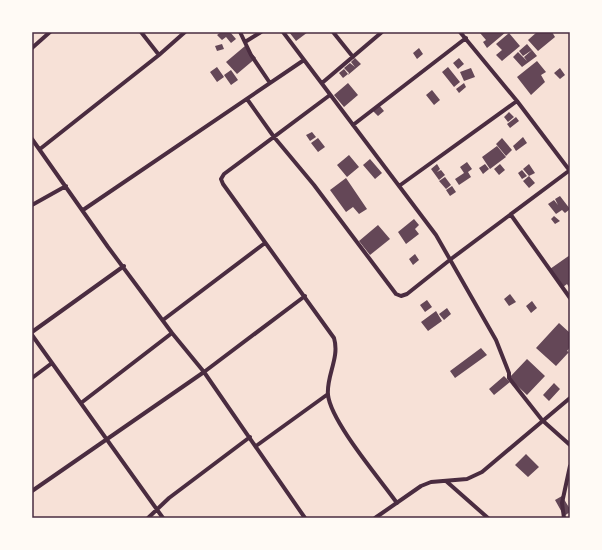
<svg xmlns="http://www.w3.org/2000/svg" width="602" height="550" font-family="Montserrat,sans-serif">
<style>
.building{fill:#644757}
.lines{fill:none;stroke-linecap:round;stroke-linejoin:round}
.minor{stroke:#4a2c40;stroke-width:4}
.neatline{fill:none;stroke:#4a2c40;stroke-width:1.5}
</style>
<rect width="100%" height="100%" fill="#f7e1d7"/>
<path class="building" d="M221 32H230L236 39 231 43 226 37 222 40 217 35Z
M289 32H308L296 41Z
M481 32H506L487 48 483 42 486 40 480 33Z
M537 32H552L555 37 538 51 528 40Z
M509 33 520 46 502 61 496 55 502 50 496 44Z
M222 44 224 49 217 51 215 46Z
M527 44 532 50 523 56 519 51Z
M245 46 256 58 237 74 226 62Z
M419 48 423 54 417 59 413 53Z
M532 50 537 56 522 67 513 57 518 52 527 61 524 57Z
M355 58 361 64 348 75 349 73 344 68 350 63 355 67 351 62Z
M459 58 464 64 458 69 453 63Z
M537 61 546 72 541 75 545 82 531 95 517 77Z
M217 67 224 77 217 82 210 72Z
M448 67 460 82 454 87 442 72Z
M471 68 475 77 464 81 460 72Z
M560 68 565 75 560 79 554 73Z
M344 69 348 74 343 78 339 73Z
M231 70 238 80 231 85 224 75Z
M348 83 358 95 344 107 334 95Z
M464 83 466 87 459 93 456 89Z
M432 90 440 100 434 105 426 95Z
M379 105 384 111 378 116 372 110Z
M509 112 514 117 508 122 504 117Z
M516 117 519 121 510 128 507 124Z
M312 132 316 137 310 141 306 135Z
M523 137 527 143 516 151 513 146Z
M318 138 325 147 318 152 311 143Z
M502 138 512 150 506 156 496 144Z
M497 146 506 157 490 169 482 157Z
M349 155 359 167 347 177 337 165Z
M370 159 382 173 375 179 363 165Z
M467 162 472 169 468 172 471 177 459 185 455 179 464 173 460 167Z
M437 164 440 169 437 172 441 170 445 175 439 180 431 169Z
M485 164 489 169 483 174 479 168Z
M500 164 505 170 499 175 494 169Z
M529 164 535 173 529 176 535 183 529 188 523 181 529 176 523 169Z
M522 170 527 176 522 179 518 173Z
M445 177 451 185 446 189 439 181Z
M346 178 367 209 359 214 353 207 346 212 330 190Z
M452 186 456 192 450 196 446 190Z
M560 196 570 209 565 213 562 210 556 214 548 204 554 200 558 205 555 199Z
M554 216 560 221 555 224 551 219Z
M414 219 419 225 415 229 419 234 406 244 398 232Z
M378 225 390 239 370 255 359 241Z
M415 254 419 260 413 265 409 259Z
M570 255V289L567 284 563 287 550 269Z
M510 294 516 302 509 306 504 299Z
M427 300 432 307 425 312 420 305Z
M532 301 537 308 531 313 526 306Z
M447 308 451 314 444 320 439 314Z
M436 311 442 321 428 331 421 322Z
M559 323 570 333V347L567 351 569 352 556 366 536 348Z
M481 348 487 355 455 378 450 371Z
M527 359 545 376 527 395 509 378Z
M504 376 510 382 494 395 489 389Z
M554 383 560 389 549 401 543 395Z
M526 454 539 467 528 477 515 465Z
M562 496 570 509V512L564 516 555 500Z"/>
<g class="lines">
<path class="minor" d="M141 32 159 55
M240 32 251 55 270 83
M283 32 436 235 496 340 509 373V378L542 420 570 445
M333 32 353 57
M460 32 517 101 570 171
M245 42 261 32
M32 48 50 32
M322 83 382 32
M330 95 224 174 221 179 223 184 334 338C340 358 326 376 328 395 331 422 380 479 397 503
M247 99 274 137 314 185 396 294 401 296 407 294 451 259 570 170
M353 125 466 38
M32 139 108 247 172 333 204 372 305 518
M40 149 159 55 185 32
M399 186 517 101
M32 205 66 186
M83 210 304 60
M511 215 570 298
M163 320 265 243
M32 332 124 266
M32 335 163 518
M32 378 52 363
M81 403 172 333
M256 446 328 394
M446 481 488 518
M32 491 204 372 305 296
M148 518 169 498 250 437
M375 518 421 486 431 482 467 479 482 472 570 398
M564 518 562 503 570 466"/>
</g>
<rect width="602" height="550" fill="none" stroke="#fffaf5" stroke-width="66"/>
<rect x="33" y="33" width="536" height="484" class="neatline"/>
</svg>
